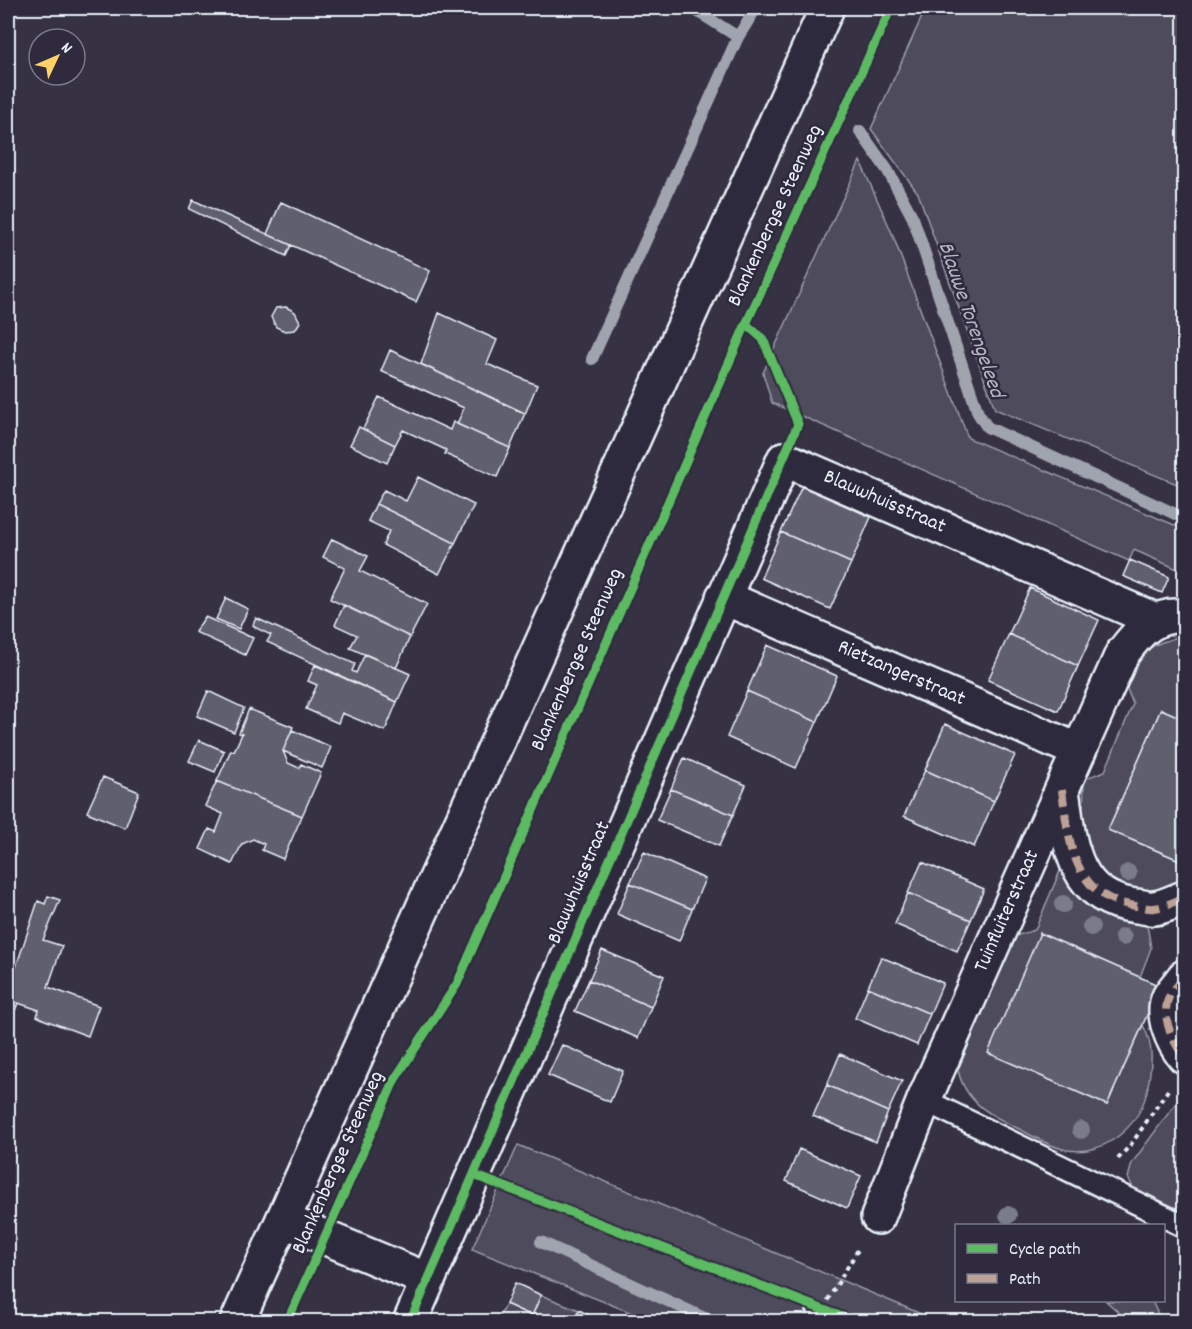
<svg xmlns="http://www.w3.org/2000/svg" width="1192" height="1329" font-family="Dekko,sans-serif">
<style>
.green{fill:#4d4b5c;stroke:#9a9eaa;stroke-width:1.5}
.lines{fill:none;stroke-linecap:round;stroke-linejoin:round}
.stream{stroke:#a0a4af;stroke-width:12}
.building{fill:#605e6e;stroke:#e8f1f8;stroke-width:1.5}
.lane-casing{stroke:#e8f1f8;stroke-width:26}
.street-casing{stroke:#e8f1f8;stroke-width:38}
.secondary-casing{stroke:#e8f1f8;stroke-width:38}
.path{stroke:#e8f1f8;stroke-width:4;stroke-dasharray:4.5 4.5;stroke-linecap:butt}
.lane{stroke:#2f2a3d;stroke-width:21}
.street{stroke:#2f2a3d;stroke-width:33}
.secondary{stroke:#2f2a3d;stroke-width:33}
.quiet{stroke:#bda197;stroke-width:8;stroke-dasharray:15 8;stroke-linecap:butt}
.cycleway-casing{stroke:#2f2a3d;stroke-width:13}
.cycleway{stroke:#5cba63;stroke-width:9}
.tree{fill:#7a7b89}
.labels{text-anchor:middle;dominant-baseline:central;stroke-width:5;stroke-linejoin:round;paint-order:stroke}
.street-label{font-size:21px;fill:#e8f1f8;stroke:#2f2a3d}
.water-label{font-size:22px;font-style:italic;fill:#b2b7c2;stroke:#2f2a3d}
</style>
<rect width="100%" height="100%" fill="#363244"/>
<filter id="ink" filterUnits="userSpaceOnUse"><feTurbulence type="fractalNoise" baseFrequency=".0167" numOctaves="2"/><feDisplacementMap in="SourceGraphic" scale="12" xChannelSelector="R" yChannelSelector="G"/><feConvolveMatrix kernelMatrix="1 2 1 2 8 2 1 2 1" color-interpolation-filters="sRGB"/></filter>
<g filter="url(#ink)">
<path class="green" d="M926 8H1184V487L995 409 918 193 871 129Z
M860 161 892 233 968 438 1184 529V572L1134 550 1129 561 772 403 763 373Z
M1181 636H1184V719L1161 709 1108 829 1184 862V878L1156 895 1111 884 1082 847 1084 779 1105 771 1133 704 1125 684C1142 649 1145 647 1181 636Z
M1063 864 1147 925 1151 948 1140 977 989 1053 1107 1105 1143 1025C1154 1046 1152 1062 1148 1086 1142 1124 1107 1156 1067 1150 1050 1147 1033 1136 1017 1128 990 1115 965 1102 958 1070L1015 936 1035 930Z
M1184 1092V1212L1133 1187 1128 1178 1132 1163Z
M518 1145 938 1321H652L472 1249Z
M541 1295 579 1310 574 1321 496 1322 506 1304 532 1316Z
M1106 1301H1152L1161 1321H1129Z"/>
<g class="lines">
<path class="stream" d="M692 8 738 37
M860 131 888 171 913 218 978 413 987 427 1184 518
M592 359 738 37 756 8
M541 1242 713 1322"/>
</g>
<path class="building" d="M193 200 291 245 286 256 189 209Z
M281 202 430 271 416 302 267 234Z
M286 307 295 312 300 322 295 330 285 331 276 327 271 317 276 308Z
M439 313 497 340 487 364 537 385 525 414 421 364Z
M390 350 525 413 510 448 457 424 464 408 381 371Z
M379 397 450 430 453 422 510 448 497 477 445 454 446 450 403 430 395 445 363 429Z
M359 427 395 445 387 463 350 445Z
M418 477 474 505 455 543 376 504 384 490 406 501Z
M802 486 871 517 851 563 781 532Z
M376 504 455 543 439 574 383 545 389 531 368 521Z
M781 532 851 563 830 609 761 578Z
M332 539 368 556 360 571 427 604 410 637 330 599 345 568 323 557Z
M1130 560 1169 577 1162 593 1123 576Z
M1030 588 1099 620 1078 666 1009 634Z
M226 598 248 609 239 629 216 619Z
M344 605 410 637 396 668 350 648 357 635 335 625Z
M205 617 253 638 245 655 195 632Z
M256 618 355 664 352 671 356 673 365 654 410 674 397 702 267 642 271 635 256 628 253 625Z
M1009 634 1078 666 1058 711 988 680Z
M767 645 837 676 817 722 747 691Z
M315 665 397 702 385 731 342 713 338 723 306 709 317 685 308 681Z
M208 691 244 708 234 732 197 716Z
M747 691 817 722 796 768 727 737Z
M249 709 293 727 283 751 288 763 299 768 301 764 321 773 302 816 217 781 231 750 234 751 242 734 239 733Z
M1161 709 1184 719V862L1108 830Z
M945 724 1015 755 994 801 925 770Z
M292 730 331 747 322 768 283 751Z
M199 740 224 751 215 772 189 761Z
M684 758 746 785 733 815 671 789Z
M925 770 994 801 974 847 904 816Z
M103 777 139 792 125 828 87 812Z
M217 781 302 816 283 859 262 850 264 844 253 839 242 844 232 864 200 849 209 829 216 832 223 814 205 806Z
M671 789 733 815 719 846 657 820Z
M644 852 705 879 692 909 630 883Z
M922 862 984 889 971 920 908 893Z
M630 883 692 909 679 941 617 914Z
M908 893 971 920 957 951 895 924Z
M48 896 60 900 43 940 62 946 48 987 99 1006 88 1036 45 1020 37 1016 39 1010 18 1003 11 1021 8 1019V991L38 901 45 904Z
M1040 933 1160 986 1107 1105 988 1053Z
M602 950 664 976 651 1007 589 980Z
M881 957 943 983 930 1014 868 987Z
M589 980 651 1007 638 1038 575 1011Z
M868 987 930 1014 917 1045 855 1018Z
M562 1045 623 1071 610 1102 548 1075Z
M840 1054 902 1081 888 1112 827 1085Z
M827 1085 888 1112 876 1142 813 1116Z
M799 1149 861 1176 847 1208 786 1181Z
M515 1283 541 1295 532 1316 506 1304Z
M579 1310 597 1319 596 1322H574Z"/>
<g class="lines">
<defs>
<path id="lane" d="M924 1100 1184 1226"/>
<g id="street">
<path id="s1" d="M723 597 1079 751"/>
<path d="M1062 790C1069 841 1072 898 1136 906 1141 906 1148 909 1154 908 1164 907 1175 901 1184 898"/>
<path d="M1184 977C1180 983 1173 990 1169 997 1160 1015 1173 1043 1184 1056"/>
<path id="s2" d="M878 1217 924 1100 1122 654C1138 632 1155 613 1184 616"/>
<path d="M283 1220 428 1280"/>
<path id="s3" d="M410 1322 784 459 1155 620"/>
</g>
<path id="secondary" d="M237 1322 827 8"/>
</defs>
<use href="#lane" class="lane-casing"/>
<use href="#street" class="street-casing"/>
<use href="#secondary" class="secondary-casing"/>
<path class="path" d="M1118 1159 1132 1143 1168 1090
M806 1301 807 1322
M823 1308 859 1248
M848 1322 850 1320"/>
<use href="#lane" class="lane"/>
<use href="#street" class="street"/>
<use href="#secondary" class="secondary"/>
<path class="quiet" d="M1062 790C1069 841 1072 898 1136 906 1141 906 1148 909 1154 908 1164 907 1175 901 1184 898
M1184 977C1180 983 1173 990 1169 997 1160 1015 1173 1043 1184 1056"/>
<defs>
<path id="cycleway" d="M474 1175 855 1322
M287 1322 395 1079 457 984 746 324 891 8
M410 1322 798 424 763 339 746 324"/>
</defs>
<use href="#cycleway" class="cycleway-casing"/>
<use href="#cycleway" class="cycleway"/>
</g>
<g class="tree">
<circle cx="1128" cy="873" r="9"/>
<circle cx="1063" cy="904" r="9"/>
<circle cx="1091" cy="927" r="9"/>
<circle cx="1123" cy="937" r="9"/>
<circle cx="1081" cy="1130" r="9"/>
<circle cx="1008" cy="1215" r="9"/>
</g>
</g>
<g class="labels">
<g class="street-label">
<text transform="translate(776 216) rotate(-65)">Blankenbergse Steenweg</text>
<text stroke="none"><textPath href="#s3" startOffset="1050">Blauwhuisstraat</textPath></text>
<text transform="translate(578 660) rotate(-66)">Blankenbergse Steenweg</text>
<text stroke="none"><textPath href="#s1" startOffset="194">Rietzangerstraat</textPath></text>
<text transform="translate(580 883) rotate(-67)">Blauwhuisstraat</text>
<text stroke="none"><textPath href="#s2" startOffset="332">Tuinfluiterstraat</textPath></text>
<text transform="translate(339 1163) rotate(-66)">Blankenbergse Steenweg</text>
</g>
<g class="water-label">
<text transform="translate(970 320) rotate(71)">Blauwe Torengeleed</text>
</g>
</g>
<rect width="1192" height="1329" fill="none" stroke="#2f2a3d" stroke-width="30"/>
<rect x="15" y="15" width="1162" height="1299" fill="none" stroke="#e8f1f8" stroke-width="2" filter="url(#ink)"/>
<rect x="955" y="1224" width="210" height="78" fill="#2f2a3d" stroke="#797a88" stroke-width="1.5"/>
<rect x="967" y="1244" width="30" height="9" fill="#5cba63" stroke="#797a88" stroke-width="1.5"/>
<text x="1009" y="1254" font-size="18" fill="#e8f1f8">Cycle path</text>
<rect x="967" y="1274" width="30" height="9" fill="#bda197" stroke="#797a88" stroke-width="1.5"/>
<text x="1009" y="1284" font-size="18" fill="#e8f1f8">Path</text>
<g transform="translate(57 57) rotate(46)"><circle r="28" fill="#2f2a3d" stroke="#797a88" stroke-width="1.5"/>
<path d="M0-4.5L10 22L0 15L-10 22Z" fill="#ffd166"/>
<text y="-9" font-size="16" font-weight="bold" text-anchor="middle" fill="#e8f1f8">N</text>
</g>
</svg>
